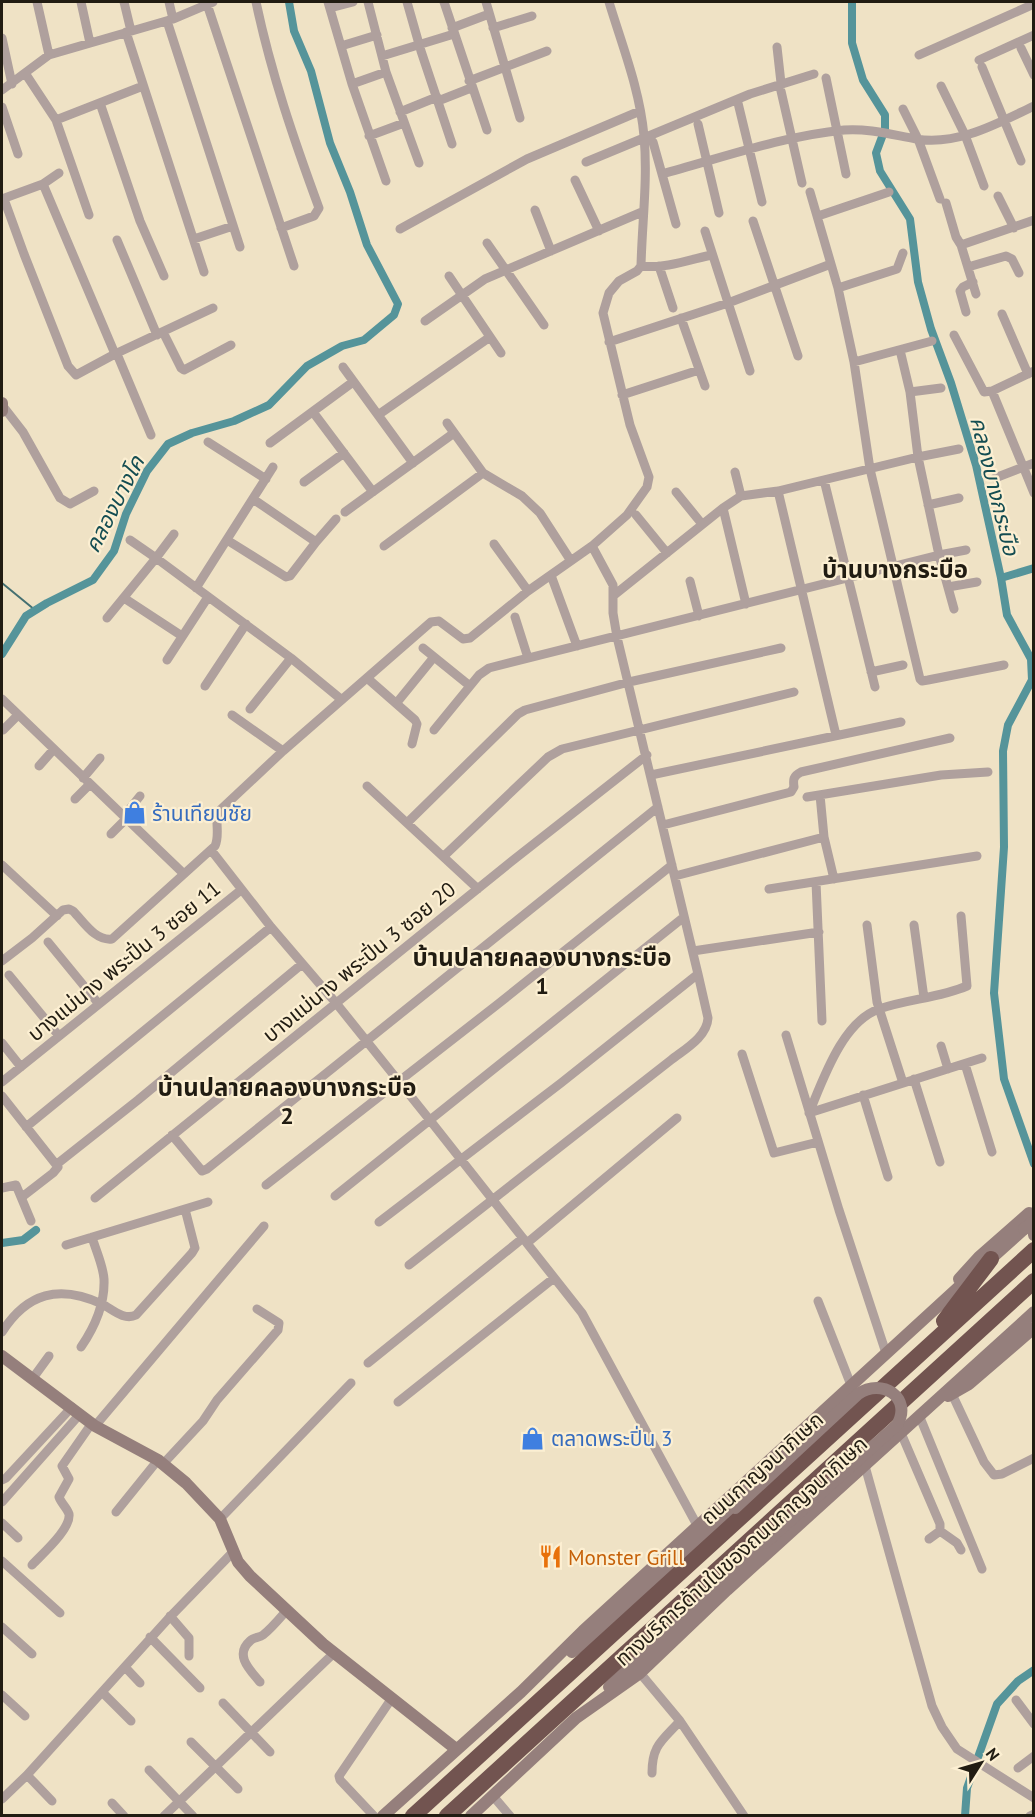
<svg xmlns="http://www.w3.org/2000/svg" width="1035" height="1817" font-family="'PT Sans','Noto Sans Thai',sans-serif">
<style>
.lines{fill:none;stroke-linecap:round;stroke-linejoin:round}
.stream{stroke:#457071;stroke-width:2}
.canal{stroke:#55949a;stroke-width:8}
.street{stroke:#afa09d;stroke-width:9}
.secondary{stroke:#957f7c;stroke-width:12}
.highway{stroke:#725450;stroke-width:16}
.secondary-bridge{stroke:#957f7c;stroke-width:12}
.labels{text-anchor:middle;dominant-baseline:central;stroke-width:4.5;stroke-linejoin:round;paint-order:stroke}
.shop-label{font-size:21px;fill:#366cbe;stroke:#fcefd2;text-anchor:start}
.street-label{font-size:21px;fill:#211c12;stroke:#fcefd2}
.food-label{font-size:21px;fill:#c56008;stroke:#fcefd2;text-anchor:start}
.water-label{font-size:22px;font-style:italic;fill:#144d52;stroke:#fcefd2}
.quarter-label{font-size:24px;font-weight:bold;fill:#211c12;stroke:#fcefd2}
</style>
<rect width="100%" height="100%" fill="#efe2c5"/>
<g class="lines">
<path class="stream" d="M2 583 35 610"/>
<path class="canal" d="M852 2V43L863 80 885 115V129L876 153 880 171 910 219 918 282 931 329 951 383 976 465 1001 578 1007 615 1031 659 1032 680 1008 725 1003 751 1004 847 994 993 1004 1079 1034 1164
M1001 578 1034 568
M2 654 26 616 47 603 93 580 114 551 126 514 147 471 168 444 192 433 234 421 269 405 307 366 342 346 364 340 394 315 398 304 367 245 350 192 330 143 311 71 294 31 289 2
M2 1243 23 1240 36 1230
M965 1816 967 1788 997 1704 1018 1681 1034 1670"/>
<path class="street" d="M37 2 49 55
M81 2 90 43
M124 2 131 31
M169 2 173 19
M256 2C271 73 294 140 319 208L314 216 281 228
M328 2 352 84 386 181
M368 2 386 72 419 163
M407 2 421 51 452 144
M444 2 487 130
M486 2 520 118
M207 4 294 266
M330 8 353 2
M167 21 240 247
M452 28 489 14
M493 28 532 16
M126 32 204 272
M2 38 12 84
M341 46 377 35
M777 47 781 83
M1021 48 1034 75
M919 55 1034 4
M382 56 454 34
M979 60 1034 35
M982 67 1021 161
M25 73 56 120 89 215
M826 78 846 174
M469 81 547 51
M352 84 386 72
M941 86 965 135 984 186
M2 90 49 55 173 19 213 2
M781 91 802 183
M438 101 471 88
M100 103 140 221 164 276
M738 103 762 202
M2 107 18 154
M903 109 918 139 940 199
M400 112 437 97
M56 120 143 86
M698 124 719 213
M369 136 404 123
M653 142 676 224
M586 162 750 94 814 74
M662 174C721 158 783 136 844 130 868 128 893 135 916 139 958 146 998 123 1034 106
M575 180 599 231
M43 184 115 354
M810 192 838 288 854 362 870 469 920 679 922 681 928 680 1004 665
M998 196 1014 228
M2 199 43 184 59 173
M4 199 24 254 68 366 76 375 115 354 213 308
M946 203 956 237 961 245 1034 220
M535 210 551 251
M818 216 889 192
M753 221 798 356
M400 229 527 159 640 111
M705 231 750 371
M194 239 233 226
M117 240 157 335
M487 243 544 325
M961 245 976 294
M641 266C664 269 689 260 711 255
M659 266 673 308
M968 267 1006 256 1012 259 1019 273
M449 276 501 353
M838 288 897 269 903 253
M966 312 960 291 963 287 973 282
M1002 314 1028 374
M681 318 705 386
M425 321 485 279 642 212
M163 332 181 368 184 370 231 345
M954 335 984 392 992 391 1034 371
M609 342 728 303 831 264
M900 350 910 392 918 457 939 555 954 609
M117 354 151 435
M854 362 932 341
M343 367 413 463
M992 391 1034 493
M910 392 941 388
M622 395 699 370
M2 405 23 432 60 498 70 504 94 491
M313 412 373 492
M378 415 490 337
M447 423 483 473 522 496 540 513 571 561
M208 442 266 479
M270 443 353 382
M735 472 741 496
M995 478 1034 463
M824 480 875 687
M304 482 344 453
M778 491 836 735
M676 492 702 524
M928 505 959 498
M723 508 746 604
M345 512 454 433
M636 515 667 553
M130 540 156 558 174 534
M227 540 286 577 290 576 316 542 253 499
M316 542 336 519
M494 544 528 591
M384 546 483 473
M552 578 577 646
M690 581 699 616
M948 587 977 582
M196 588 273 467
M613 596 723 508 741 496 778 491 918 457 959 449
M124 598 182 636
M515 617 528 658
M107 618 156 558 291 658 342 700
M423 648 470 686
M167 660 208 597
M871 672 903 665
M367 678 415 720 417 724 412 744
M205 686 246 624
M2 699 184 874
M399 700 434 657
M250 709 291 658
M232 715 283 751
M3 730 18 715
M434 730 479 675 489 668 939 555 966 550
M39 766 54 749
M651 775 901 722
M83 778 100 758
M367 786 478 889
M820 795 824 837 834 879
M807 797 941 775 988 772
M75 799 90 784
M124 816 140 796
M407 823 518 714 525 710 629 682 781 648
M663 825 791 792 794 787C793 780 793 776 801 772L950 738
M111 834 126 819
M211 850 271 927 336 1003 429 1119 582 1313 698 1527
M444 856 548 757 562 749 794 692
M2 865 57 916
M675 876 824 837
M816 882 822 1021
M769 889 977 856
M867 925 877 1002 903 1083
M914 925 924 998
M48 942 98 1003
M693 951 819 932
M2 961 32 938 63 910 69 909 73 911C84 922 95 941 112 939L215 846C220 835 215 824 218 812L283 751 431 622 439 621 463 639 470 638 528 591 592 546 627 515 647 487 649 477 630 425 603 313 609 293 619 281 637 271 641 266C642 223 648 179 644 136 640 90 622 45 609 2
M9 975 59 1036
M786 1035 839 1210 886 1353
M2 1043 21 1067
M941 1046 948 1069
M742 1054 774 1153 818 1142
M965 1064 992 1152
M914 1079 940 1162
M2 1082 241 890
M863 1095 888 1177
M2 1096 58 1167 53 1173 22 1197
M809 1113C823 1080 842 1022 879 1009 907 999 939 998 967 986L961 916
M809 1113 982 1058
M26 1127 271 927
M172 1135 202 1171 207 1169 658 807
M57 1164 138 1100 302 964
M266 1185 498 1004 672 865
M2 1188 16 1185 31 1221
M335 1196 684 917
M95 1198 512 861 647 755
M379 1222 561 1083 698 974
M527 1243 677 1118
M66 1245 208 1202
M409 1265 671 1060C685 1049 707 1037 708 1018L698 974 617 637 613 613V585L592 546
M818 1301 851 1385
M2 1332C27 1293 59 1284 102 1304 112 1309 124 1321 136 1315L192 1253 195 1248 185 1209
M81 1347C94 1328 105 1303 104 1279 103 1265 96 1251 92 1237
M368 1363 523 1238
M33 1378 49 1356
M952 1394 984 1462 994 1475 1002 1474 1034 1458
M398 1402 554 1278
M919 1415 982 1569
M95 1426 264 1226
M901 1433 940 1524V1531L929 1539
M163 1464 203 1421 217 1400 278 1330 279 1323 257 1309
M865 1466 932 1706 942 1727 957 1749 1034 1798
M2 1480 6 1478 72 1407
M2 1502 80 1414
M116 1512 158 1460
M220 1519 351 1383
M2 1523 18 1538
M940 1531 957 1543 961 1550
M2 1561 60 1613
M32 1565C42 1554 71 1529 69 1514 67 1508 61 1503 59 1497L69 1479 62 1466 92 1423
M170 1616 189 1638V1656
M2 1627 32 1654
M150 1637 200 1688
M125 1667 140 1683
M640 1673 680 1721 744 1816
M260 1682C250 1670 234 1655 250 1641 254 1637 259 1638 263 1635 272 1628 280 1618 287 1610
M102 1692 131 1721
M2 1695 25 1716
M1016 1700 1034 1724
M223 1703 270 1752
M191 1742 238 1789
M1018 1768 1034 1756
M149 1770 193 1816
M652 1773C652 1745 662 1741 680 1721
M27 1775 52 1801
M493 1796 510 1816
M2 1799 27 1775 168 1619 233 1552
M112 1803 124 1816
M164 1816 334 1653
M374 1816 340 1780 339 1776 392 1698
M1030 1816 1034 1814"/>
<path class="secondary" d="M2 403V411
M985 1264 1024 1229
M959 1279 979 1257 1029 1213 1032 1214 1034 1235
M2 1356 95 1426 158 1460 186 1483 220 1519 238 1562 250 1576 323 1644 456 1749
M948 1396 969 1384 1034 1328
M572 1652 601 1630 735 1508
M609 1687 765 1543
M383 1816 521 1692 583 1631 972 1275
M471 1816 576 1718 640 1673 727 1590 1034 1312"/>
<path class="highway" d="M944 1321 991 1259
M413 1816 1034 1250
M447 1816 1034 1281"/>
<path class="secondary-bridge" d="M1024 1229 1034 1221
M735 1508 858 1394C882 1377 913 1398 897 1425L765 1543"/>
</g>
<defs>
<symbol id="shop-bare" viewBox="-9 -9 18 18"><path d="M-5-2.5h2.3a2.7 3.5 0 0 1 5.4 0H5L5.5 6h-11ZM-1.5-2.5h3a1.5 2.3 0 0 0-3 0Z" fill="#3f7fe0" stroke="#fcefd2" stroke-width="2.5" paint-order="stroke"/></symbol>
<symbol id="restaurant-bare" viewBox="-9 -9 18 18"><path d="M-5-6h1v4h1v-4h1v4h1v-4h1v5L-1.5 .5V6h-2V.5L-5-1ZM5-6V6H3V1.5H1.5Q1.5-4 5-6Z" fill="#e8710a" stroke="#fcefd2" stroke-width="2.5" paint-order="stroke"/></symbol>
</defs>
<g fill-rule="evenodd">
<use href="#shop-bare" x="118" y="796" width="33" height="33"/>
<use href="#shop-bare" x="516" y="1422" width="33" height="33"/>
<use href="#restaurant-bare" x="534" y="1540" width="33" height="33"/>
</g>
<g class="labels">
<g class="shop-label">
<text x="152" y="813">ร้านเทียนชัย</text>
<text x="551" y="1438">ตลาดพระปิ่น 3</text>
</g>
<g class="street-label">
<text transform="translate(124 961) rotate(-39)">บางแม่นาง พระปิ่น 3 ซอย 11</text>
<text transform="translate(359 962) rotate(-39)">บางแม่นาง พระปิ่น 3 ซอย 20</text>
<text transform="translate(762 1468) rotate(-42)">ถนนกาญจนาภิเษก</text>
<text transform="translate(741 1551) rotate(-42)">ทางบริการด้านในของถนนกาญจนาภิเษก</text>
</g>
<g class="food-label">
<text x="568" y="1557">Monster Grill</text>
</g>
<g class="water-label">
<text transform="translate(995 486) rotate(76)">คลองบางกระบือ</text>
<text transform="translate(114 504) rotate(-63)">คลองบางโค</text>
</g>
<g class="quarter-label">
<text x="895" y="569">บ้านบางกระบือ</text>
<text x="542" y="957">บ้านปลายคลองบางกระบือ<tspan x="542" dy="28">1</tspan></text>
<text x="287" y="1087">บ้านปลายคลองบางกระบือ<tspan x="287" dy="28">2</tspan></text>
</g>
</g>
<rect width="1035" height="1817" fill="none" stroke="#211c12" stroke-width="6"/>
<g transform="translate(981 1763) rotate(53)" stroke="#fcefd2" stroke-width="4.5" paint-order="stroke">
<path d="M0-4.5L10 22L0 15L-10 22Z" fill="#211c12"/>
<text y="-9" font-size="16" font-weight="bold" text-anchor="middle" fill="#211c12">N</text>
</g>
</svg>
